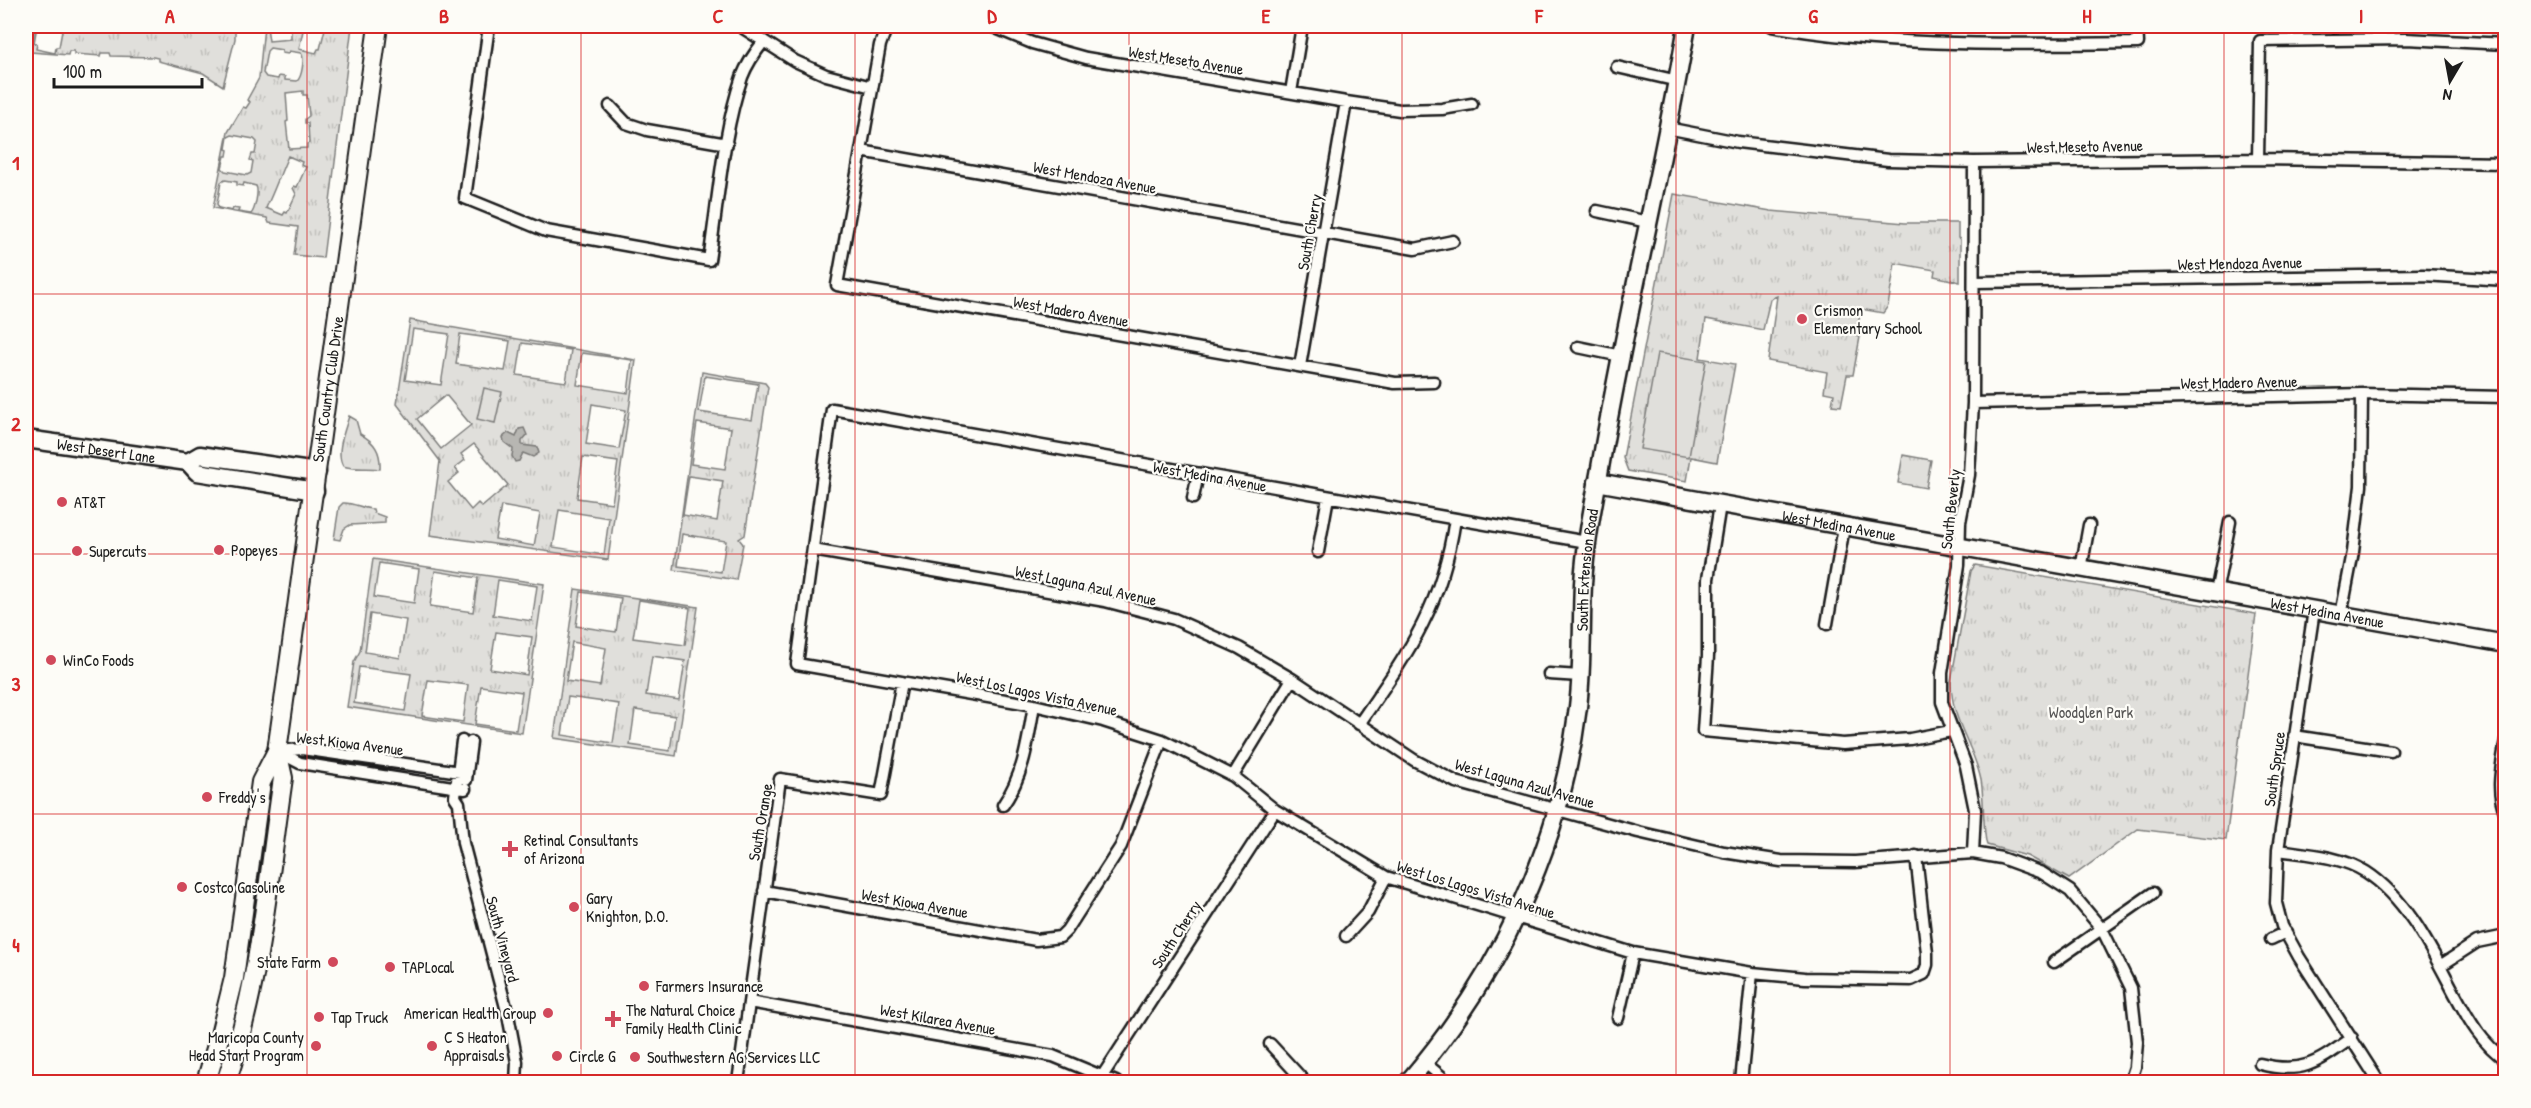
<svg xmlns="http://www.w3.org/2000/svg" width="2531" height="1108" font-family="'Patrick Hand',sans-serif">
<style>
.grass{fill:url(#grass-tufts);stroke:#7e7e7c;stroke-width:1.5;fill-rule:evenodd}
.pitch{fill:#e0dfdb;stroke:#7e7e7c;stroke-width:1.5}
.water{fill:#b7b6b2;stroke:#797876;stroke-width:1.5}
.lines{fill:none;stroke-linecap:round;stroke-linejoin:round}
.street-casing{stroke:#1c1c1c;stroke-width:15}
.secondary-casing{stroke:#1c1c1c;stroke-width:21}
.primary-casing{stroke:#1c1c1c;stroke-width:22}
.street{stroke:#fdfcf7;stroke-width:10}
.secondary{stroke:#fdfcf7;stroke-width:16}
.primary{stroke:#fdfcf7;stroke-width:18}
.grid{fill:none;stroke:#d62828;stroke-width:1.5;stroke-opacity:0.55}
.poi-dot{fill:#d1495b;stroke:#fdfcf7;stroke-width:2}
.labels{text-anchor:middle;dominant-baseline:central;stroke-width:4.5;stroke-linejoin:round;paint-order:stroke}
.street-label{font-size:16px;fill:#1c1c1c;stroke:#fdfcf7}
.poi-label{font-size:16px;fill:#1c1c1c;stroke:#fdfcf7;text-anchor:start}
.park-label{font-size:16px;fill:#575655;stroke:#fdfcf7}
.neatline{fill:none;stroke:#d62828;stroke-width:2}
.grid-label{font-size:20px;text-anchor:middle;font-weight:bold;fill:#d62828}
</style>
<defs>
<pattern id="grass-tufts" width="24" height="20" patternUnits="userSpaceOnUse" patternTransform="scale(1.5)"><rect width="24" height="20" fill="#e0dfdb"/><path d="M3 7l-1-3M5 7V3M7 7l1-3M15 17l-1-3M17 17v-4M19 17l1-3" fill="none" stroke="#c0bfbb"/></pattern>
</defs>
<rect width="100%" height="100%" fill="#fdfcf7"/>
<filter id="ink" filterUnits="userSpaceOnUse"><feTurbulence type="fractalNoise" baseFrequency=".0167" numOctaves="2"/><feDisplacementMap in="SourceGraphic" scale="12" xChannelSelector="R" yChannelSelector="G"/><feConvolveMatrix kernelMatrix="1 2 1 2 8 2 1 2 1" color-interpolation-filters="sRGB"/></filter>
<g filter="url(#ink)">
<path class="grass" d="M35 26H37L34 43 37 44 36 49 55 53 56 47H59L63 26H235V39L223 86 203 73 158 61V58L153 57 111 56 110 53H102L101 56 74 54V51H69L68 55 31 52Z
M264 26H270L267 27 269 41 291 39V26H304L299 49 316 53 318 49H320L325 29 323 26H352L323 258 294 255 298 227 269 223 267 218 213 208 228 132 243 107 246 108 250 102 247 100 259 78ZM270 48 282 50V53L288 54 289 51 301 53C305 58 302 77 297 81L285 80V77L279 76 278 79 266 77 263 73 267 51ZM303 91V95H307L309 116 305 119V123H308L309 143 307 144V148L289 149 286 122 288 121 286 93ZM232 135 254 139 257 142 255 154H252L250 160 253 161 251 173 247 175 225 171 222 168 225 156H227L228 150 226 149 228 137ZM288 156 302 162 301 165 306 167 297 187 294 186 293 188 296 194 287 213 285 212 283 215 266 208C275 189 280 174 288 156ZM225 180 237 182V185L243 186 244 183 256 186C259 191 255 210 251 214L238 212 239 209 233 208 232 211 219 208 217 204 221 182Z
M1674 194 1771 211 1905 223H1958V238L1960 239V282L1934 276 1935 270 1895 263 1888 306 1883 313 1861 309 1856 336 1860 337 1853 375H1847L1841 406 1832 405 1834 394 1824 392 1827 372 1768 361 1777 296 1770 299 1763 330 1706 319 1700 358 1735 364 1717 462 1691 457 1687 481 1628 471 1623 458Z
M410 320 636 360 608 560 430 535 440 461 397 404ZM413 329 449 334 441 385 405 380ZM460 334 510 341 505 371 456 364ZM522 343 571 350 566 382 517 375ZM582 353 632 360 628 393 577 385ZM446 395 471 425 441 449 417 419ZM592 404 626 410 619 449 586 444ZM474 444 508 485 482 507 478 503 471 510 448 482 459 473 455 468 465 460 461 454ZM583 457 618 462 612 503 577 498ZM501 506 540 513 534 546 495 539ZM559 510 609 518 604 555 553 547Z
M702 372 765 383 768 387 745 535 739 539 743 544 736 580 674 570ZM705 376 758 384 752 420 699 412ZM697 423 731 428 725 469 691 464ZM689 476 723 481 717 521 683 515ZM682 534 726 541 721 572 678 566Z
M349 416 356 420 360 434C375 442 381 452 380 469 367 467 355 470 343 466 335 453 345 430 349 416Z
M1903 455 1931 460 1926 488 1898 483Z
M343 503C353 502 362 509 373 509L374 513 385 517V523L350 525 344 529 340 540 334 539 339 507Z
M373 559 544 584 522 733 347 707 354 662 360 651ZM379 563 419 569 414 603 374 597ZM435 571 478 578 473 612 430 606ZM498 580 537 586 532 621 493 615ZM370 614 406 620 400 658 365 652ZM496 632 532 637 527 675 490 669ZM359 667 411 674 405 711 354 703ZM428 680 468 685 463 722 422 716ZM481 686 522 692 516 730 475 724Z
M1975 565 2256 614 2226 840 2138 829 2069 879 2027 856 1987 845C1983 836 1984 795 1981 780 1973 743 1951 721 1951 681L1971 571Z
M575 589 698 607 676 756 554 738ZM581 592 621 598 616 632 576 626ZM639 600 690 608 685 645 633 638ZM572 642 606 648 600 686 566 681ZM652 656 685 661 679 700 646 695ZM568 697 619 704 613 743 562 735ZM635 710 675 716 670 751 630 745Z"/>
<path class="pitch" d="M1657 353 1706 361 1689 457 1640 449Z
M484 388 502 392 495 423 477 419Z"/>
<path class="water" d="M524 428 527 435 522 441V445L537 447 539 453 533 457 523 453 519 461 515 462 512 456 513 449 504 442 503 437 508 433 516 437 519 429Z"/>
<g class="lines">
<defs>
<path id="street" d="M489 26 465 198 546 231 709 260C718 202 723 131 742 77 747 64 756 51 764 41
M740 26 795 61 826 75 872 87
M887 26 880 45 837 285 1395 383 1434 382
M991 26 1032 43 1086 58 1346 102 1400 110 1442 109 1472 104
M1772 26C1895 48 2014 44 2138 43L2137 26
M1617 67 1678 81
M1291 92 1302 26
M610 106 626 123 647 130 727 144
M1667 128 1738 142 1888 160 1974 162 2258 159 2506 163
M861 151 1415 249 1453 241
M2258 159 2260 41 2406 39 2506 44
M1597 211 1648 222
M1974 282 2423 275 2506 280
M1578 347 1621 356
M1300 366 1346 102
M1973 403 2362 394 2506 397
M1193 498 1198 474
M1720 505 1708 579V656L1703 731 1843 744 1910 739 1951 731
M1587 542 832 409 797 664 1034 705 1103 721 1162 740 1233 776 1275 810 1386 877 1633 953 1752 973 1805 978 1911 980 1924 974 1927 965V953L1916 856
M813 550 1105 601 1174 619 1239 648 1292 679 1414 760 1456 782 1638 832 1724 852 1781 861 1855 862 1973 853 2001 858 2042 873 2070 891 2102 929 2131 988 2137 1042 2135 1067 2130 1082
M1318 552 1328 497
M2081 569 2089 525
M2216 593 2230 522
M2314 610 2278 850 2276 903 2282 926 2299 957 2379 1082
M2341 615 2353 552 2361 486 2362 394
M1827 624 1844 527
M1549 674 1580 676
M1359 724C1408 653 1442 607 1455 519
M2294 736 2391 751
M2506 740C2502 765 2495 791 2506 814
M462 741 455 797 459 803 463 843 508 1015 517 1062 516 1082
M277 751 300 763 465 789
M277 751 302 749 467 773
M1233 776 1292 679
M466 780 471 742
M1003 805C1024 775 1028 740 1034 705
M2278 850C2306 854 2341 856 2366 872 2408 899 2433 953 2456 996 2469 1020 2482 1044 2506 1060
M1973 853 1975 810 1966 766 1942 702V673L1959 565 1960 522 1969 475 1973 403 1974 162
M764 891 1036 940 1060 937 1067 930 1121 846 1162 740
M1346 936 1368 912 1386 877
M2271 939 2286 932
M2054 962 2153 893
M2440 966 2477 942 2506 936
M749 1002 1053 1056 1116 1082
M1618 1018 1633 953
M1270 1044 1305 1082
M1425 1063 1448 1082
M2260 1064C2303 1075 2318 1062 2352 1038
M1103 1075 1275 810
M738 1082 780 779 881 795 902 682
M1741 1082 1752 973"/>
<g id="secondary">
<path id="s1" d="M26 439 188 462 200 455 317 472"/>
<path d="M188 462 197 472 315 491"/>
<path id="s2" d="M1597 482 2506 644"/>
<path id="s3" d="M1408 1082C1499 976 1561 846 1578 707 1583 666 1581 625 1583 584 1585 547 1592 511 1599 474 1624 324 1661 176 1687 26"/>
</g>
<g id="primary">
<path id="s4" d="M206 1082 220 1035 234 978 261 782 277 751 378 26"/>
<path d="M226 1082C260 985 268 880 283 778L277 751"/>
</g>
</defs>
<use href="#street" class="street-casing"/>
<use href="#secondary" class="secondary-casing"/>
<use href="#primary" class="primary-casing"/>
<use href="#street" class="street"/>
<use href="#secondary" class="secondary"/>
<use href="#primary" class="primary"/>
</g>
</g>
<path class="grid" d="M307 26V1082M581 26V1082M855 26V1082M1129 26V1082M1402 26V1082M1676 26V1082M1950 26V1082M2224 26V1082M26 294H2506M26 554H2506M26 814H2506"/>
<g class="poi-dot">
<circle cx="1802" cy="319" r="6"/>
<circle cx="62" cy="502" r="6"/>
<circle cx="219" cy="550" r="6"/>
<circle cx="77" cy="551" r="6"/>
<circle cx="51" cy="660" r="6"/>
<circle cx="207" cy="797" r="6"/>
<path d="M507 840h6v6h6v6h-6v6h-6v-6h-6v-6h6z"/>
<circle cx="182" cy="887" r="6"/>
<circle cx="574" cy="907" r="6"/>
<circle cx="333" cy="962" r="6"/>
<circle cx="390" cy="967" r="6"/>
<circle cx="644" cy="986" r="6"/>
<circle cx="548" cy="1013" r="6"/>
<circle cx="319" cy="1017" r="6"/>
<path d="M610 1010h6v6h6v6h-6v6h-6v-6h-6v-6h6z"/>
<circle cx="316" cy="1046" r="6"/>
<circle cx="432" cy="1046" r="6"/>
<circle cx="557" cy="1056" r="6"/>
<circle cx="635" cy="1057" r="6"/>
</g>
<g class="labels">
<g class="street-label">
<text transform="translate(1186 60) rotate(9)">West Meseto Avenue</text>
<text transform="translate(2085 146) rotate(-1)">West Meseto Avenue</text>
<text transform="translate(1095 177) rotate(10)">West Mendoza Avenue</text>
<text transform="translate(1309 232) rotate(-80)">South Cherry</text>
<text transform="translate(2240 263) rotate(-1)">West Mendoza Avenue</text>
<text transform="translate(1071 311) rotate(10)">West Madero Avenue</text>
<text transform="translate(2239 382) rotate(-1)">West Madero Avenue</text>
<text stroke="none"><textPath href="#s4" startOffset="706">South Country Club Drive</textPath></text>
<text stroke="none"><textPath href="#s1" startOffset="81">West Desert Lane</textPath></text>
<text transform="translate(1210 476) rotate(10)">West Medina Avenue</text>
<text transform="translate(1950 509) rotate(-84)">South Beverly</text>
<text stroke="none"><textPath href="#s2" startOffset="246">West Medina Avenue</textPath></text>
<text stroke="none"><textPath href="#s3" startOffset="555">South Extension Road</textPath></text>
<text transform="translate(1086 585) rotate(12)">West Laguna Azul Avenue</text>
<text stroke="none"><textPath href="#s2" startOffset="742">West Medina Avenue</textPath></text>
<text transform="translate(1037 693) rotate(12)">West Los Lagos Vista Avenue</text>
<text transform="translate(350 743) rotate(7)">West Kiowa Avenue</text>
<text transform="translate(2274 769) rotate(-82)">South Spruce</text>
<text transform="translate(1525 783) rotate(16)">West Laguna Azul Avenue</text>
<text transform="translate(760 822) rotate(-80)">South Orange</text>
<text transform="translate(1476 889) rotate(17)">West Los Lagos Vista Avenue</text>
<text transform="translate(915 903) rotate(10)">West Kiowa Avenue</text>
<text transform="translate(1176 934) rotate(-57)">South Cherry</text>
<text transform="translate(503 939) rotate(75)">South Vineyard</text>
<text transform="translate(938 1019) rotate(10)">West Kilarea Avenue</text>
</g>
<g class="poi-label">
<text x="1814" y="310">Crismon<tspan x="1814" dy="18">Elementary School</tspan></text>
<text x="74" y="502">AT&amp;T</text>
<text x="231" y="550">Popeyes</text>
<text x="89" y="551">Supercuts</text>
<text x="63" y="660">WinCo Foods</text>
<text x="219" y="797">Freddy's</text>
<text x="524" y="840">Retinal Consultants<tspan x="524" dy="18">of Arizona</tspan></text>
<text x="194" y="887">Costco Gasoline</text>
<text x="586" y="898">Gary<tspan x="586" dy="18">Knighton, D.O.</tspan></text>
<text x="321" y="962" text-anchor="end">State Farm</text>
<text x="402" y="967">TAPLocal</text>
<text x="656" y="986">Farmers Insurance</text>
<text x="626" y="1010">The Natural Choice<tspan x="626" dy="18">Family Health Clinic</tspan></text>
<text x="536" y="1013" text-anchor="end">American Health Group</text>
<text x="331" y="1017">Tap Truck</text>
<text x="304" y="1037" text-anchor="end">Maricopa County<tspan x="304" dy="18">Head Start Program</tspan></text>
<text x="444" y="1037">C S Heaton<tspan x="444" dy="18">Appraisals</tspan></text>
<text x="569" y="1056">Circle G</text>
<text x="647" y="1057">Southwestern AG Services LLC</text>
</g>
<g class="park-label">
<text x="2091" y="712">Woodglen Park</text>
</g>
</g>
<rect width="2531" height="1108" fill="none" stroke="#fdfcf7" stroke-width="66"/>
<g transform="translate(2450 81) rotate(190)" stroke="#fdfcf7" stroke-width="4.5" paint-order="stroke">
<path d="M0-4.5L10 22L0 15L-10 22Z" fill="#1c1c1c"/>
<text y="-9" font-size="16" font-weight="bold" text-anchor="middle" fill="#1c1c1c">N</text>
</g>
<path d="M54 78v9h148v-9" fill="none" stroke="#1c1c1c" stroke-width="3"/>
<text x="63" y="78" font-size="18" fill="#1c1c1c" stroke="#fdfcf7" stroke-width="4.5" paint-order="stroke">100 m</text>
<rect x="33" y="33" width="2465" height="1042" class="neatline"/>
<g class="grid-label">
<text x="170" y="23">A</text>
<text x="444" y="23">B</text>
<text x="718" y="23">C</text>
<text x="992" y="23">D</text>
<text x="1266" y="23">E</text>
<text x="1539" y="23">F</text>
<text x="1813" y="23">G</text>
<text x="2087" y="23">H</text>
<text x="2361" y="23">I</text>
<text x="16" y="170">1</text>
<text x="16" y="431">2</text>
<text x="16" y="691">3</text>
<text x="16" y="952">4</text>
</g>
</svg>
